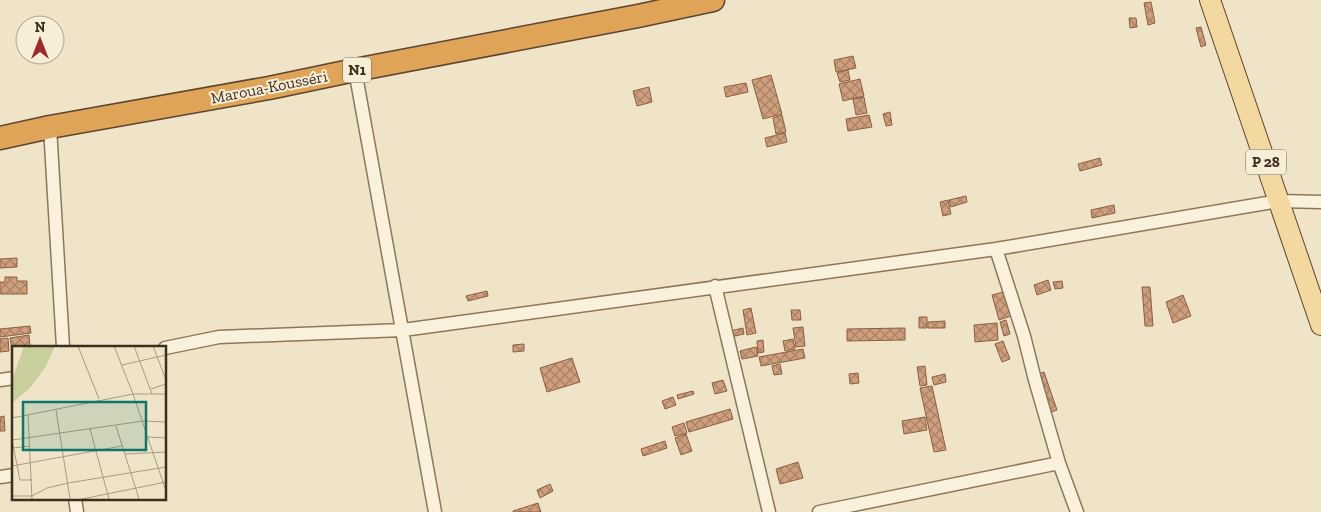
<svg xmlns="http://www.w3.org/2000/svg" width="1321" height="512" font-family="'Zilla Slab',serif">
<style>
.building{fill:url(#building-cross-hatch);stroke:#8d5f41}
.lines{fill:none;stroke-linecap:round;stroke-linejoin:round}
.street-casing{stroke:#8d765c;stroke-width:15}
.primary-casing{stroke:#5b4430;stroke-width:22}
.highway-casing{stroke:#5b4430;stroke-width:25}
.street{stroke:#faf1dc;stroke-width:12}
.primary{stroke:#f3d9a0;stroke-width:20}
.highway{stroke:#e0a458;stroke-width:22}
.labels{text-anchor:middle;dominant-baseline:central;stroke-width:4;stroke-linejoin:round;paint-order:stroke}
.shield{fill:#f7eed8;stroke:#756857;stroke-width:1}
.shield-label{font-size:15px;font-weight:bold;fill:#3d2e20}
.street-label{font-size:16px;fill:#3d2e20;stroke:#f7eed8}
.inset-road{fill:none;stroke:#a89b85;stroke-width:1}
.view{fill:#0f766e;fill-opacity:0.15;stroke:#0f766e;stroke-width:2.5}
.inset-edge{fill:none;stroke:#3d2e20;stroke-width:2.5}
</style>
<defs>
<pattern id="building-cross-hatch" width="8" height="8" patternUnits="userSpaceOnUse" patternTransform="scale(1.25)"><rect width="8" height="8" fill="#cf9f7d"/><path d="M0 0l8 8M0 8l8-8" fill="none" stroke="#a98266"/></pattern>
</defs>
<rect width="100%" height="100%" fill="#f0e4c8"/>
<path class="building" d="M1151 2 1155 23 1148 25 1144 3Z
M1129 18H1136L1137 27 1130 28Z
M1201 27 1206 45 1201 47 1196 28Z
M853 56 856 68 836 72 834 60Z
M848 70 850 80 840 82 837 73Z
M771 75 782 114 763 119 752 80Z
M860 79 864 96 843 101 839 84Z
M746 83 748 92 726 97 724 87Z
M649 87 652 102 637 106 633 91Z
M864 97 867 113 856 115 853 99Z
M890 112 892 125 886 126 883 114Z
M782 115 786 132 776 134 773 118Z
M869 115 872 127 848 131 846 119Z
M785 133 787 142 767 147 765 138Z
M1100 158 1102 165 1080 171 1078 164Z
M966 196 967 202 951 207 949 200Z
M948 200 951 214 943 216 940 202Z
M1114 205 1115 213 1092 218 1091 210Z
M17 258V267L0 268V259Z
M5 277H17V281H27V294H0V282H5Z
M1048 280 1051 290 1037 295 1034 285Z
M1062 281 1063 288 1055 289 1053 282Z
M1142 287H1150L1153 326H1145Z
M487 291 488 296 468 301 466 296Z
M1003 292 1011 316 999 320 992 295Z
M1183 295 1191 316 1173 323 1166 302Z
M751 308 756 333 747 335 743 310Z
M791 310H800L801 320H792Z
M919 317H927V328H919Z
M1006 320 1010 334 1004 336 1000 322Z
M945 321V328H928V322Z
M997 323 998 340 975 342 974 325Z
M30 326 31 333 0 337V329Z
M803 327 805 346 796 347 793 328Z
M743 328 744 334 731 337 730 331Z
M905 328V340L847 341V329Z
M29 335 30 346 14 347V349H12L10 338Z
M8 338 9 351 0 352V339Z
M793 339 795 349 785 351 783 341Z
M763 340 764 352 758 353 757 341Z
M1003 341 1010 359 1002 362 995 344Z
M524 344V351L513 352V345Z
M756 347 758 356 742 359 740 351Z
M803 349 805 358 761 366 759 357Z
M572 358 580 382 547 392 540 368Z
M780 364 782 374 774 375 772 366Z
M925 366 927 385 920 386 917 367Z
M1044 372 1057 410 1048 413 1035 375Z
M858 373 859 383 850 384 849 374Z
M945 374 946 382 934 385 932 377Z
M723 380 727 391 715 394 712 383Z
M932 386 946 450 934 452 920 388Z
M693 391 694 394 678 399 677 395Z
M673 397 676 405 665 409 662 401Z
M730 409 733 419 689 432 686 422Z
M4 416 5 431H0V417Z
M925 417 927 430 904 434 902 421Z
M684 423 687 433 675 436 672 427Z
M686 434 692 451 681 455 675 438Z
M665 441 667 448 643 456 641 449Z
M798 462 803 478 780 484 776 469Z
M550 484 553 491 540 498 537 490Z
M538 503 541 512H513V511Z"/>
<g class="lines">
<defs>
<path id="street" d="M355 70 435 512
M50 127 63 347
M996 249 1024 336 1035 380 1059 463 1077 512
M715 286 769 512
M165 348 219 337 403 330 996 249 1279 201 1321 202
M0 380 14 378
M0 477 14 475
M75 498 77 512
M819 512 1059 463"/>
<path id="primary" d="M1210 0 1321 325"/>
<path id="highway" d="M0 138 50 127 269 88 355 70 638 16 713 0"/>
</defs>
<use href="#street" class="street-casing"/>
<use href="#primary" class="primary-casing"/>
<use href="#highway" class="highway-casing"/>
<use href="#street" class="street"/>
<use href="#primary" class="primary"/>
<use href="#highway" class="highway"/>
</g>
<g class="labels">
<g class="shield">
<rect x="343" y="57.5" width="28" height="25" rx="4"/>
<rect x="1246" y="149.5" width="40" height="25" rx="4"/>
</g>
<g class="shield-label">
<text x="357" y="70">N1</text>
<text x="1266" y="162">P 28</text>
</g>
<g class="street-label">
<text transform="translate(269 87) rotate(-11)">Maroua-Kousséri</text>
</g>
</g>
<g transform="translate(12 346)">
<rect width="154" height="154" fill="#f0e4c8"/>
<path d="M12 0H43L33 22 17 43 0 57V34Z" fill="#c9cf9b"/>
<path class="inset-road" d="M66 0 87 53M102 0 121 48M122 0 140 48M141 0 154 34M110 19 154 9M139 43 154 38M121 48 154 145M44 64 58 153M16 69 20 153M0 72 121 48H154M104 80 127 153M78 83 97 153M136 91 154 92M0 94 131 75 154 76M0 94 8 134H20M1 102 18 100M113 108 154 106M0 120 110 100M0 150H20L35 142 56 137 154 121M70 153 154 136"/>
<path class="view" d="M11 56H134V104H11Z"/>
<rect width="154" height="154" class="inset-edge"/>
</g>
<g transform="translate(40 40)"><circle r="24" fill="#f7eed8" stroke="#ada18e"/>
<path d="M0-4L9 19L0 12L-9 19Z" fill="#9e2a2b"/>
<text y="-8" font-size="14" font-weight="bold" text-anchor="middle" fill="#3d2e20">N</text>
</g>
</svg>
